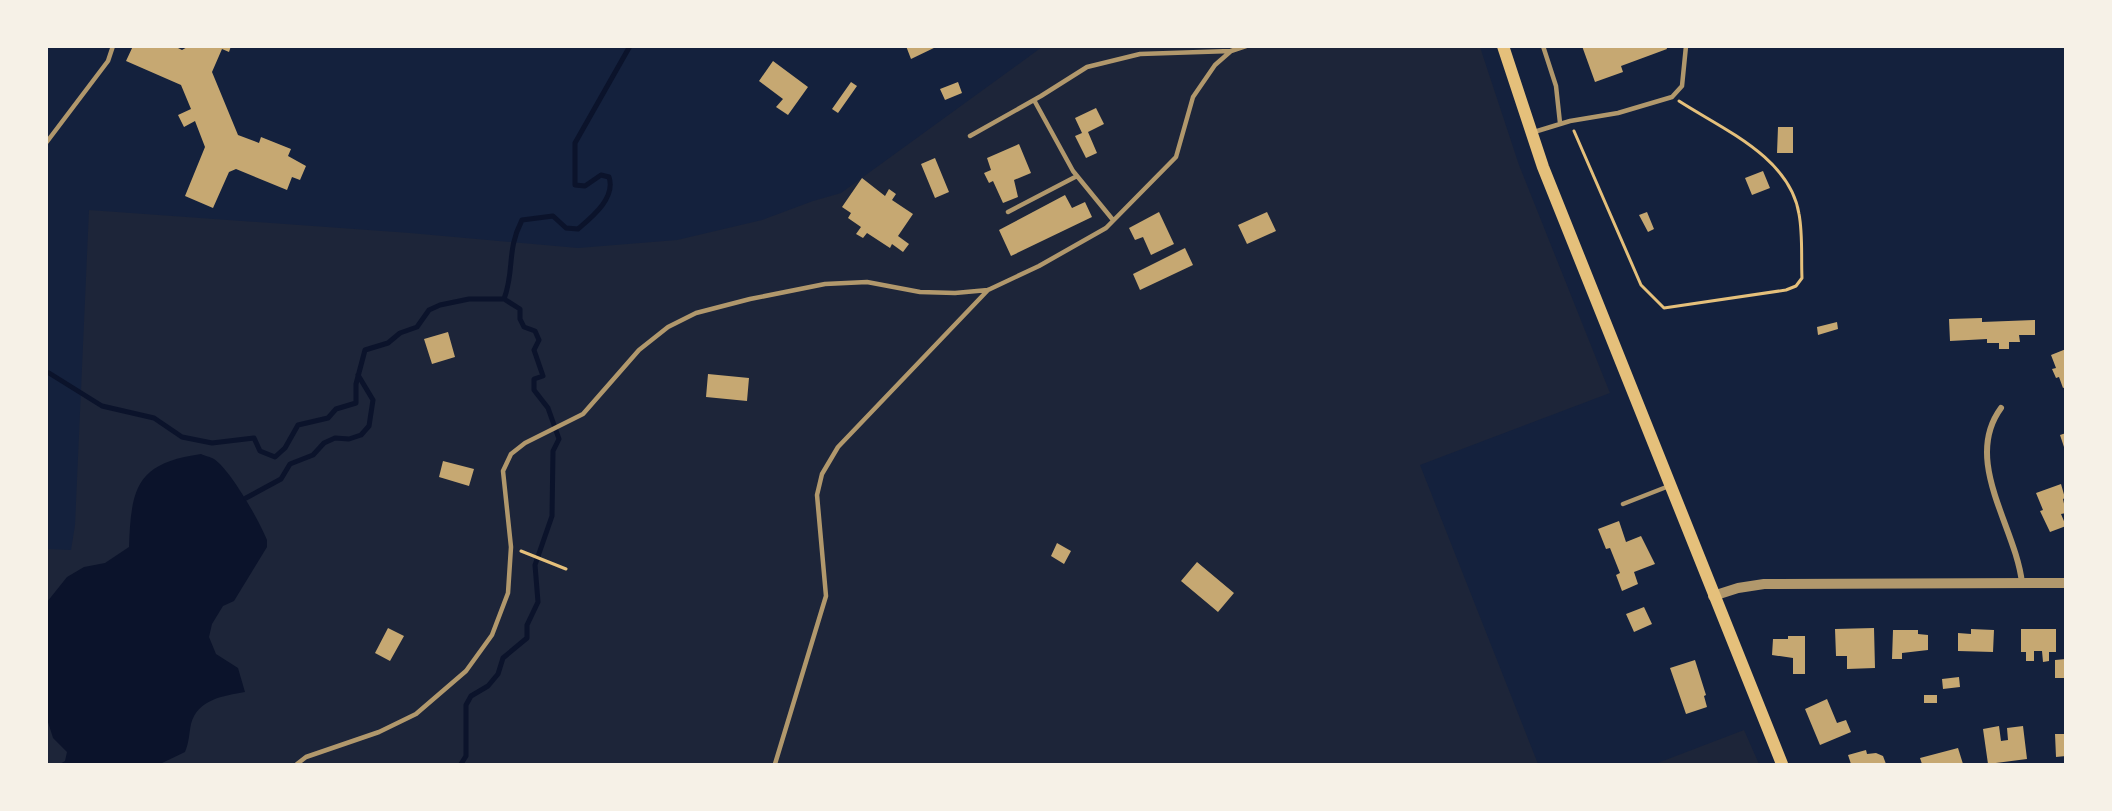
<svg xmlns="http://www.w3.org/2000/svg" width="2112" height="811" font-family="Overpass,sans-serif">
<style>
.green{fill:#1d2539}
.water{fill:#0b132b}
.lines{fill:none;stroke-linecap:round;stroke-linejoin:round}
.stream{stroke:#0b132b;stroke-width:5}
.building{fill:#c6a872}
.path{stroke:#e5c07b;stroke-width:3}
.service{stroke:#b1986c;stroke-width:4.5}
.minor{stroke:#b1986c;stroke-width:6}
.tertiary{stroke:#b1986c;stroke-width:10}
.secondary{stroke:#e5c07b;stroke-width:12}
</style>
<rect width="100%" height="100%" fill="#14213d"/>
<path class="green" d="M1042 47H1480L1519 165 1610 393 1420 465 1538 764H47L46 549 71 550 75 525 89 210 410 233 578 248 677 240 762 220 813 201 841 193Z
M1744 730 1759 764H1655Z"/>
<path class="water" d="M201 454C205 456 211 457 214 459 230 469 260 522 267 540V547L234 601 223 606 212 624 209 637 216 654 238 668 245 692C223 696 198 699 191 724 189 734 189 743 185 752L160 764H60L65 761 67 752 53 738 47 719V602L67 577 84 567 105 563 129 547C131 487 137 463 201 454Z"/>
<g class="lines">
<path class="stream" d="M49 373 102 406 154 418 182 437 212 443 254 438 260 451 275 457 285 448 298 425 328 418 336 409 356 403V384L365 350 388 343 400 333 417 327 429 310 440 305 469 299H504
M246 498 281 479 290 464 313 455 324 443 335 438 349 439 361 435 369 426 373 400 358 375
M461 764 466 756V705L471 696 488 686 498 674 503 658 527 638V625L538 602 535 565 552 516 553 451 559 439 548 408 534 390V379L543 376 534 350 539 340 535 331 524 327 520 319V309L504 299C515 270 506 251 522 220L553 216 566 228 578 229C592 217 616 198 609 177L601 175 585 186 575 185V143L630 46"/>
</g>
<path class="building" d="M133 46H174L182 50 189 46H231L229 52 222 49 212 72 238 135 259 143 261 137 291 149 288 156 306 166 300 180 292 177 287 190 236 169 229 172 213 208 185 196 205 147 195 121 184 127 178 115 191 109 181 85 126 61Z
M906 46H938L911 59Z
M1582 46H1666L1667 49 1621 66 1623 72 1595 82Z
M773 61 808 87 788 115 776 107 783 99 759 81Z
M851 82 857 86 838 113 832 109Z
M958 82 962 93 945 100 940 89Z
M1096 108 1104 124 1088 132 1097 153 1086 158 1075 136 1082 133 1075 118Z
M1778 127H1793V153H1777Z
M1019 144 1031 173 1014 180 1018 197 1003 203 993 181 989 183 984 173 991 170 987 158Z
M935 158 949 192 935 198 921 164Z
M1763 171 1770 188 1752 195 1745 178Z
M862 178 885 196 889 189 896 194 892 200 913 214 898 236 909 244 903 252 892 244 890 248 867 233 863 238 856 234 861 227 848 218 851 213 842 207Z
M1065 195 1072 208 1085 202 1092 217 1011 256 999 230Z
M1159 212 1174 244 1151 255 1143 237 1135 240 1129 228Z
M1267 212 1276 231 1247 244 1238 225Z
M1647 212 1654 229 1648 232 1639 215Z
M1185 248 1193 265 1140 290 1133 274Z
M1982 318V322L2035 320V335H2019L2020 342H2009V349H1999V343H1987V339L1950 341 1949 319Z
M1837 322 1838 329 1818 335 1817 327Z
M448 332 455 357 432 364 424 339Z
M2066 349V387L2063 388 2059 377 2056 378 2052 369 2056 368 2051 355Z
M708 374 749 378 747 401 706 397Z
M2066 433V450H2065L2060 435Z
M443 461 474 469 469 486 439 477Z
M2061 484 2065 498 2063 499 2066 513 2061 514 2066 526 2050 532 2040 511 2043 510 2036 493Z
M1619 521 1626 542 1641 536 1655 564 1634 572 1638 584 1622 591 1616 575 1620 573 1610 548 1606 549 1598 529Z
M1057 543 1071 551 1064 564 1051 556Z
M1197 562 1234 593 1218 612 1181 581Z
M1644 607 1652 624 1634 632 1626 614Z
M388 628 404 636 390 661 375 653Z
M1874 628 1875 668 1847 669V656H1836L1835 629Z
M1971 629 1994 630 1993 652 1958 651V633L1971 634Z
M2021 629H2056V652H2049V661L2043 662 2042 651H2034V661H2026V652H2021Z
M1893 630H1918V634L1928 635V650L1902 653V659H1892Z
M1788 636H1805V674H1793V658L1772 655 1773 639H1788Z
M2066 659V678H2055V660Z
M1695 660 1706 695 1704 696 1707 707 1686 714 1670 668Z
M1959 677 1960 687 1943 689 1942 679Z
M1924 695H1937V703H1924Z
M1827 699 1837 723 1846 720 1851 732 1820 745 1805 709Z
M1999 726 2001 741 2008 740 2007 728 2023 726 2027 759 1988 764 1983 729Z
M2055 734H2066V756L2056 757Z
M1958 748 1963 764H1922L1920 758Z
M1866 750 1867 754 1876 753 1883 756 1886 764H1851L1848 755Z"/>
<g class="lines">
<path class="path" d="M1574 131 1641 285 1664 308 1786 290 1796 286 1802 278C1801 258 1803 235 1799 214 1790 157 1722 129 1679 101
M521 551 566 569"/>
<path class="service" d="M1543 46 1556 86 1560 123
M1034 100 1073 171 1113 220
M1534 132 1570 121 1618 113 1672 97 1682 86 1686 46
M970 136 1041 96 1087 67 1140 54 1231 51 1246 46
M46 143 108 61 113 46
M1008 212 1077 176
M1623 504 1669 486
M297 764 306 757 379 732 416 714 466 671 492 635 508 593 511 547 503 471 511 454 525 443 583 414 639 350 668 327 696 313 750 299 825 284 867 282 920 292 955 293 988 290 1039 266 1106 228 1176 157 1193 97 1215 65 1231 51
M775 764 826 596 817 495 822 474 838 447 988 290"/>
<path class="minor" d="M2001 408C1962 461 2016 527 2022 583"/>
<path class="tertiary" d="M1713 596 1738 588 1764 584 2066 583"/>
<path class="secondary" d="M1503 46 1543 167 1782 764"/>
</g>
<rect width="2112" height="811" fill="none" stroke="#f6f1e7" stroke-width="96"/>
</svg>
